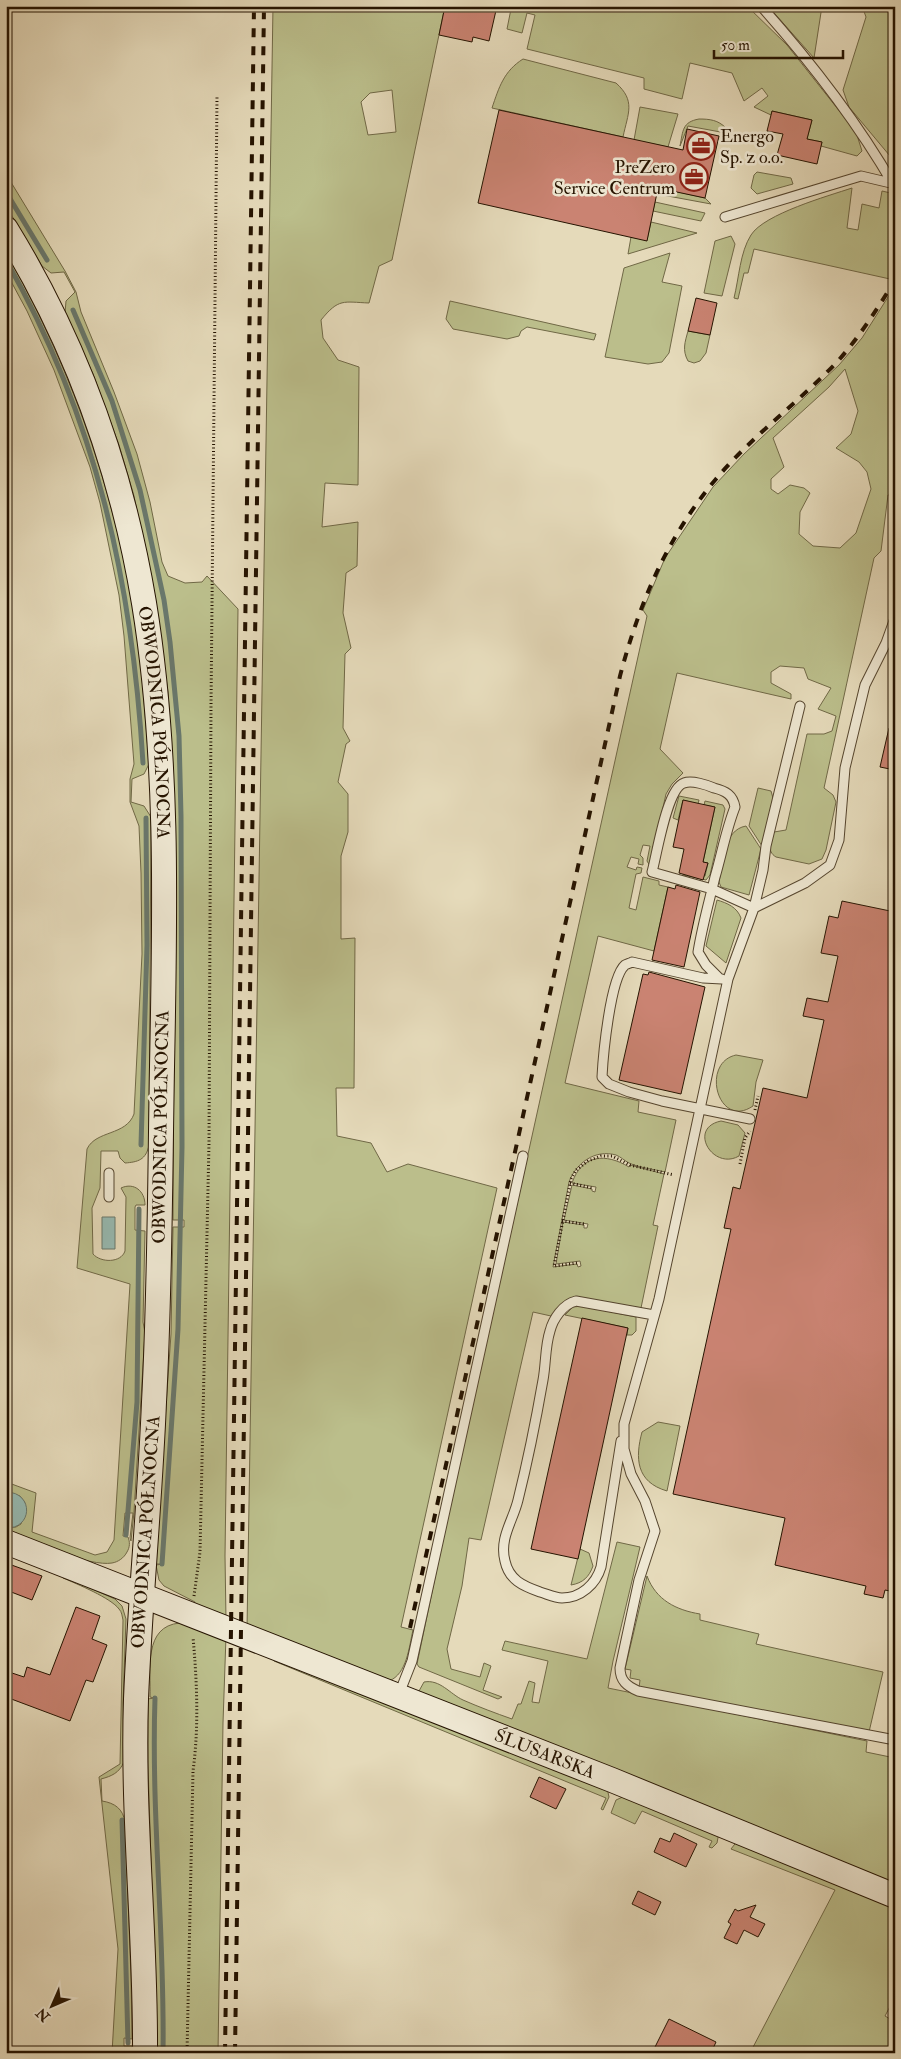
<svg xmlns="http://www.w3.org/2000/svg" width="901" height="2059" font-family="'IM FELL Double Pica',serif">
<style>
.green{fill:#bbbe8b;stroke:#706846;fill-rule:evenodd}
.water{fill:#96bab2;stroke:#69776b}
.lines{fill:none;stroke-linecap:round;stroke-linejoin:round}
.stream{stroke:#69776b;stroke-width:5}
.building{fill:#ca8372;stroke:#251300}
.lane-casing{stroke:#55452e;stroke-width:11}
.secondary-casing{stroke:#251300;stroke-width:26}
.path{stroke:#251300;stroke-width:3;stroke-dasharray:1 2.5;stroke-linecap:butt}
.lane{stroke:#eee7d2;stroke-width:9}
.secondary{stroke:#eee7d2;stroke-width:24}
.rail{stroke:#251300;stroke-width:4;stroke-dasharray:9 9;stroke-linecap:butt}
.labels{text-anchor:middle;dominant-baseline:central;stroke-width:5;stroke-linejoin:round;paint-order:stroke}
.poi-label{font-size:18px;fill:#251300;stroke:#eee7d2;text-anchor:start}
.street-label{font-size:18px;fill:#251300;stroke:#eee7d2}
</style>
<rect width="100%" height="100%" fill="#e5daba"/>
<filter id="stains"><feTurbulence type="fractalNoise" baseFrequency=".004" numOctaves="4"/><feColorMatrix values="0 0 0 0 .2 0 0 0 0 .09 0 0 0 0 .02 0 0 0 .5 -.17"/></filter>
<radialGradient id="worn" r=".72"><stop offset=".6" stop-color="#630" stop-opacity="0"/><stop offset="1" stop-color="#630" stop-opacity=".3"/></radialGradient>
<path class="green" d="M273 6H445L392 260 379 266 369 303C343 302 339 298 321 320L323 338 338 360 359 367 358 485 325 483 322 527 358 522 357 566 346 573 343 613 351 648 345 654 343 728 350 741 346 744 338 782 348 794V832L341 856V939L355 938 354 1088H336L337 1136 371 1143 387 1172 408 1164 497 1188 401 1627 413 1630C409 1647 407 1674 389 1681L247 1629ZM392 90 396 132 368 135 361 102 370 93Z
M503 6H747L787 45 856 132 862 151 857 156 821 146 822 142 807 139 812 120 772 111 771 115 754 107 768 96 762 88 744 101 732 73 690 63 682 99 644 89V78L527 49 535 15 527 13 522 33 507 29 511 9Z
M768 6H822L814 58Z
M862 6H895V162L849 107 843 90 866 17Z
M523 59 616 83C636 101 628 113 623 137L492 108C499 87 504 71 523 59Z
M640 107 678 114 668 147 634 140Z
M699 119C710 119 718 120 726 128V133L688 126 680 146C683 131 682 122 699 119Z
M757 172 791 178 793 184 757 194 751 188 754 175Z
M6 174 65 271 76 292 81 312 114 392 137 454 150 502 162 562 168 576 185 583 202 582 207 576 238 609 225 1556 226 1620 193 1608 195 1602 164 1586 159 1580 156 1565 163 1564H155L171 1334 173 1227H184V1220H173L175 818 168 692 155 600 134 496 119 445 93 374 65 313 66 301 75 292 64 272 51 273 42 266 6 206Z
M661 174 674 191 705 198 711 204 657 194Z
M852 188 847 228 858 230 862 204 879 208 882 191 895 194V268L890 279 754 249 748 273H744L738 299 734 298C739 278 740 252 751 235 764 214 828 196 852 188Z
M655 202 705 213 701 221 653 211Z
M651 222 697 233 628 254 631 237 647 240Z
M731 236 735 244 722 296 704 293 715 241Z
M6 252C75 375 121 508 139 647 143 686 146 725 149 764L144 774 132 779 131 802 144 806 151 817 149 1145C146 1160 138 1162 125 1163L120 1158 118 1151H101L100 1188 92 1208 93 1254C101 1263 121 1263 125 1251L126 1197 121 1188C134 1182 145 1191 145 1205H136L135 1207V1230L145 1231 143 1322 145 1333 134 1512 131 1541 130 1538 133 1513H125L123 1536 128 1537C130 1542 130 1547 127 1552 124 1558 118 1562 112 1563 91 1567 29 1542 6 1534V1528L16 1527 21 1524 25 1503 20 1496 6 1492V1484L9 1483 36 1493 32 1532 95 1555 107 1552 114 1540 130 1284 77 1268 87 1149C96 1130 126 1136 134 1114L142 954 141 873 139 826 130 802V779L134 764 124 636 119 595 100 503 90 467 54 370 27 311 6 272Z
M670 253 662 282 682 286 669 353 662 362 648 364 605 357 624 268Z
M895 286V474L891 495H888L881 551 874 558 824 788 833 795 836 802 826 850 822 859 809 864 776 857C766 851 771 841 774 832L786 830 807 734H824L832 731 836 716 818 709 831 688 808 679 804 668 780 666 771 672V683L791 694V699L677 673 660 749 683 773 672 784 666 794 650 866 647 861 650 846 643 845 640 855 643 858V865L638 864 639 859 631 857 627 867 636 870 637 867 642 868 641 873 636 874 629 908 636 910 643 877 659 881V885L668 887 654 951 598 936 565 1083 639 1101 638 1112 676 1120 665 1172C653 1169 640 1168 629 1163 625 1161 621 1157 616 1155 595 1149 576 1163 569 1182L553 1267 577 1264 578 1267 581 1266 580 1261 556 1264 563 1222 584 1225V1228H587L588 1224 564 1220 572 1185 592 1189V1191L595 1192 596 1187 572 1183C582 1154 606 1153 629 1167L630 1165 664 1174 653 1225 658 1226 641 1308 574 1297 566 1300 551 1316 533 1312 481 1540 469 1538 462 1586 447 1649 451 1669 480 1677 484 1663 491 1666 483 1690 502 1697 498 1699 419 1667 417 1664 446 1525 647 616 643 610 665 558 713 487 744 454 839 365 862 338ZM845 369 858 411 851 434 836 448 859 462 867 472 871 489 856 533 840 548 813 546 799 534 800 512 810 493 804 488 790 485 778 494 771 489V479L784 467 773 438 829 387Z
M450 301 596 334 594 340 527 327 521 331 519 336 507 339 453 329 446 319Z
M688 331 710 335 706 353 700 361 694 363 688 361C682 350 685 342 688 331Z
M758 788 771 791 773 798 762 846 749 826Z
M679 796 699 800 698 804 683 800 678 820 673 818Z
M705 801 723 805 725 809 710 875 706 880 683 875 684 872 705 876 708 863 703 862 715 807 704 805Z
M746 826 761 849 749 895 721 887 719 882C723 863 723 830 746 826Z
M717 900C727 903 737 907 741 918L726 963 706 946Z
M736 1055 763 1060 756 1082 753 1106C718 1130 700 1063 736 1055Z
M721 1121 738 1125 745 1133 739 1156C713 1171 687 1128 721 1121Z
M582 1306 636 1317V1331L632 1335H627L628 1328 565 1315 573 1307Z
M658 1422 680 1426 667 1491C636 1482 635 1458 642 1432Z
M617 1542 640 1547 613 1661 608 1688 867 1741 866 1752 895 1758V1889L424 1697 419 1691 424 1682C440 1679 450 1694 463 1700 479 1707 495 1713 512 1719L518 1704H521L529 1681 535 1683 532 1702 539 1703 548 1661 502 1650 505 1641 587 1659Z
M580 1549 589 1553 593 1566C589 1577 583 1583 571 1585Z
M647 1576C656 1600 676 1610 700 1614V1620L759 1634 756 1644 883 1672 869 1732 639 1688 640 1680 630 1678 631 1670 625 1669Z
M65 1577 115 1599 122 1606 126 1619 123 1703 124 1762C119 1773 112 1776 101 1779L102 1801C115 1803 123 1809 125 1822L131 1978 132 2039 124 2038V2046H132L129 2053H112L118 1949 99 1777 120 1764 123 1620C122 1616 122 1612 119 1609 111 1598 77 1584 63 1578Z
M180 1623 226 1636 223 1723 218 2053H157L148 1764V1699L154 1698 150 1697C151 1670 143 1626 180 1623Z
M274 1655 607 1788 609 1797 603 1810 601 1809 606 1798 274 1661Z
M625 1796 719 1832 717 1843 712 1848 709 1847 712 1841 642 1811 635 1824 611 1813 616 1800Z
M738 1840 895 1903V1997L885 2016 895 2022V2053H750L835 1890 731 1849Z"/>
<path class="water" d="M102 1217H115V1249H102Z
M6 1492C34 1492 33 1529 6 1528Z"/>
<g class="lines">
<path class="stream" d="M6 192 47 260
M6 260C97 420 132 581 143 763
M73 310 112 401 140 490 164 600 170 642 179 736 181 816 182 1147 178 1329 162 1564
M141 1145 147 945 146 818
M126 1535 137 1402 139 1209
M155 1698C151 1816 165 1935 163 2053
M122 1820 128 2043"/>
</g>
<path class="building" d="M445 6H497L489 41 473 37 472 42 439 35Z
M499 110 683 150 687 129 719 136 705 198 658 188 647 241 478 203Z
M772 111 812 120 807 139 822 142 817 164 777 155 783 134 767 131Z
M696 298 717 303 710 335 688 331Z
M889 728 895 729V770L880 767Z
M683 800 715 807 703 862 708 863 703 880 679 873 684 849 673 847Z
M676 885 700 892 684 967 652 960 668 887 675 889Z
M842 901 895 912V1592L885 1590 883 1598 864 1594 866 1586 775 1565 785 1518 673 1494 731 1229 724 1228 733 1187 740 1189 763 1088 807 1098 824 1020 803 1016 807 998 828 1002 838 956 821 953 829 916 838 918Z
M649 972 705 987 681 1094 619 1080 643 974 648 975Z
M582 1318 628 1328 578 1559 531 1549Z
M6 1563 42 1576 32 1600 6 1590Z
M76 1607 100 1616 92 1639 107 1645 93 1682 86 1680 70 1721 6 1697V1671L24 1677 27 1667 50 1675Z
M539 1777 566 1789 556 1809 530 1797Z
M674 1833 697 1844 686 1867 654 1852 660 1838 670 1842Z
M638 1891 661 1902 655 1915 632 1904Z
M756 1905 750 1917 765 1924 758 1937 744 1930 737 1944 724 1938 731 1924 728 1922 735 1909 738 1911Z
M669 2019 716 2042 711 2053H667L655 2047Z"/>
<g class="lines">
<defs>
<path id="lane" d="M761 6C810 61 856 120 893 184
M725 217 861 176 895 184
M895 636 886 643 865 685 845 768 839 840 830 865 805 883 754 908 728 979 659 1299 624 1424V1449L631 1474 645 1501 655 1531 639 1580 620 1668C620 1681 627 1686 638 1691L895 1740
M886 643 895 618
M720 979 706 965 698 952C702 927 709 902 715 877 722 853 726 830 735 807 733 795 726 791 714 788 707 785 692 780 684 783 667 788 657 854 652 872L712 889 754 908 763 870 766 846 800 706
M722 979 703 978 632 962C631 963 626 964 625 965 610 978 603 1057 602 1077L609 1084 629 1092 662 1101 750 1119
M109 1173V1197
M621 1441 601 1567C596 1584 581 1598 562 1598 555 1598 547 1594 540 1592 523 1586 509 1580 505 1561 499 1538 513 1521 518 1500 528 1460 536 1420 543 1380 546 1364 545 1346 550 1331 553 1319 563 1304 576 1301L654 1315
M399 1694 412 1661 523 1156"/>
<g id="secondary">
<path id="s1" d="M6 229C76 343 122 471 144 603 169 756 165 912 162 1067 160 1179 160 1290 154 1402 150 1501 140 1600 136 1699 132 1817 146 1935 145 2053"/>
<path id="s2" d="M6 1542 612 1780 895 1896"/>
</g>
</defs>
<use href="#lane" class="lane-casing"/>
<use href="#secondary" class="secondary-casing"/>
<path class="path" d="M755 1110 758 1096
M740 1164 745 1138 750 1131
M570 1183 592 1188
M562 1221 584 1224
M577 1263 554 1266 571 1179 576 1170 588 1161 601 1156H612L630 1165 674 1175
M194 1596 200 1552 209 1143 211 706 217 97
M187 2053 193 1771C199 1727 197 1682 193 1637"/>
<use href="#lane" class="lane"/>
<use href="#secondary" class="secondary"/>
<path class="rail" d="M410 1628 620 676C639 604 667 537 716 479 752 436 799 402 838 361 860 336 878 308 895 280
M225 2053 254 6
M235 2053 264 6"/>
</g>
<defs>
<symbol id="office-ring" viewBox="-11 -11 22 22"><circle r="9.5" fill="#eee7d2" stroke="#8f2418" stroke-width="1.5"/><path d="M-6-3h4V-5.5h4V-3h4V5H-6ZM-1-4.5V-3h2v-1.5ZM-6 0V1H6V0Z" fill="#8f2418"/></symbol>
</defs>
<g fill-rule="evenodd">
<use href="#office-ring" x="685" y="130" width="32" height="32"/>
<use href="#office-ring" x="678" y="161" width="32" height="32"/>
</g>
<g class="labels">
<g class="poi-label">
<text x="720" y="136">Energo<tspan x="720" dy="21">Sp. z o.o.</tspan></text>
<text x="675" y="167" text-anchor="end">PreZero<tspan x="675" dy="21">Service Centrum</tspan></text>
</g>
<g class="street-label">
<text stroke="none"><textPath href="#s1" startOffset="521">OBWODNICA PÓŁNOCNA</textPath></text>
<text transform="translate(161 1127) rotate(-89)">OBWODNICA PÓŁNOCNA</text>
<text transform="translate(146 1532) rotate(-86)">OBWODNICA PÓŁNOCNA</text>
<text stroke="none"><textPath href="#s2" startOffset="579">ŚLUSARSKA</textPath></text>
</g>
</g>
<rect width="901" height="2059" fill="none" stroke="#e5daba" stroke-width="25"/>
<rect x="8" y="8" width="886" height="2044" fill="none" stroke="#251300" stroke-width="2.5"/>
<rect x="12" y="12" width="876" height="2034" fill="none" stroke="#251300"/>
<g transform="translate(52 2006) rotate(225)" stroke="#eee7d2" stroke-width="4" paint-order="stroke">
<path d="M0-4L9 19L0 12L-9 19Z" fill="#251300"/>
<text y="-8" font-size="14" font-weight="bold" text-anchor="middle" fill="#251300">N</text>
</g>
<path d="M714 50v8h129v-8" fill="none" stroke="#251300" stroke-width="2.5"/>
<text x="721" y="50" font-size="15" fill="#251300" stroke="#eee7d2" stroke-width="4" paint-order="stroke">50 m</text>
<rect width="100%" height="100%" filter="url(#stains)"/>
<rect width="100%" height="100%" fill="url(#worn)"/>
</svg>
